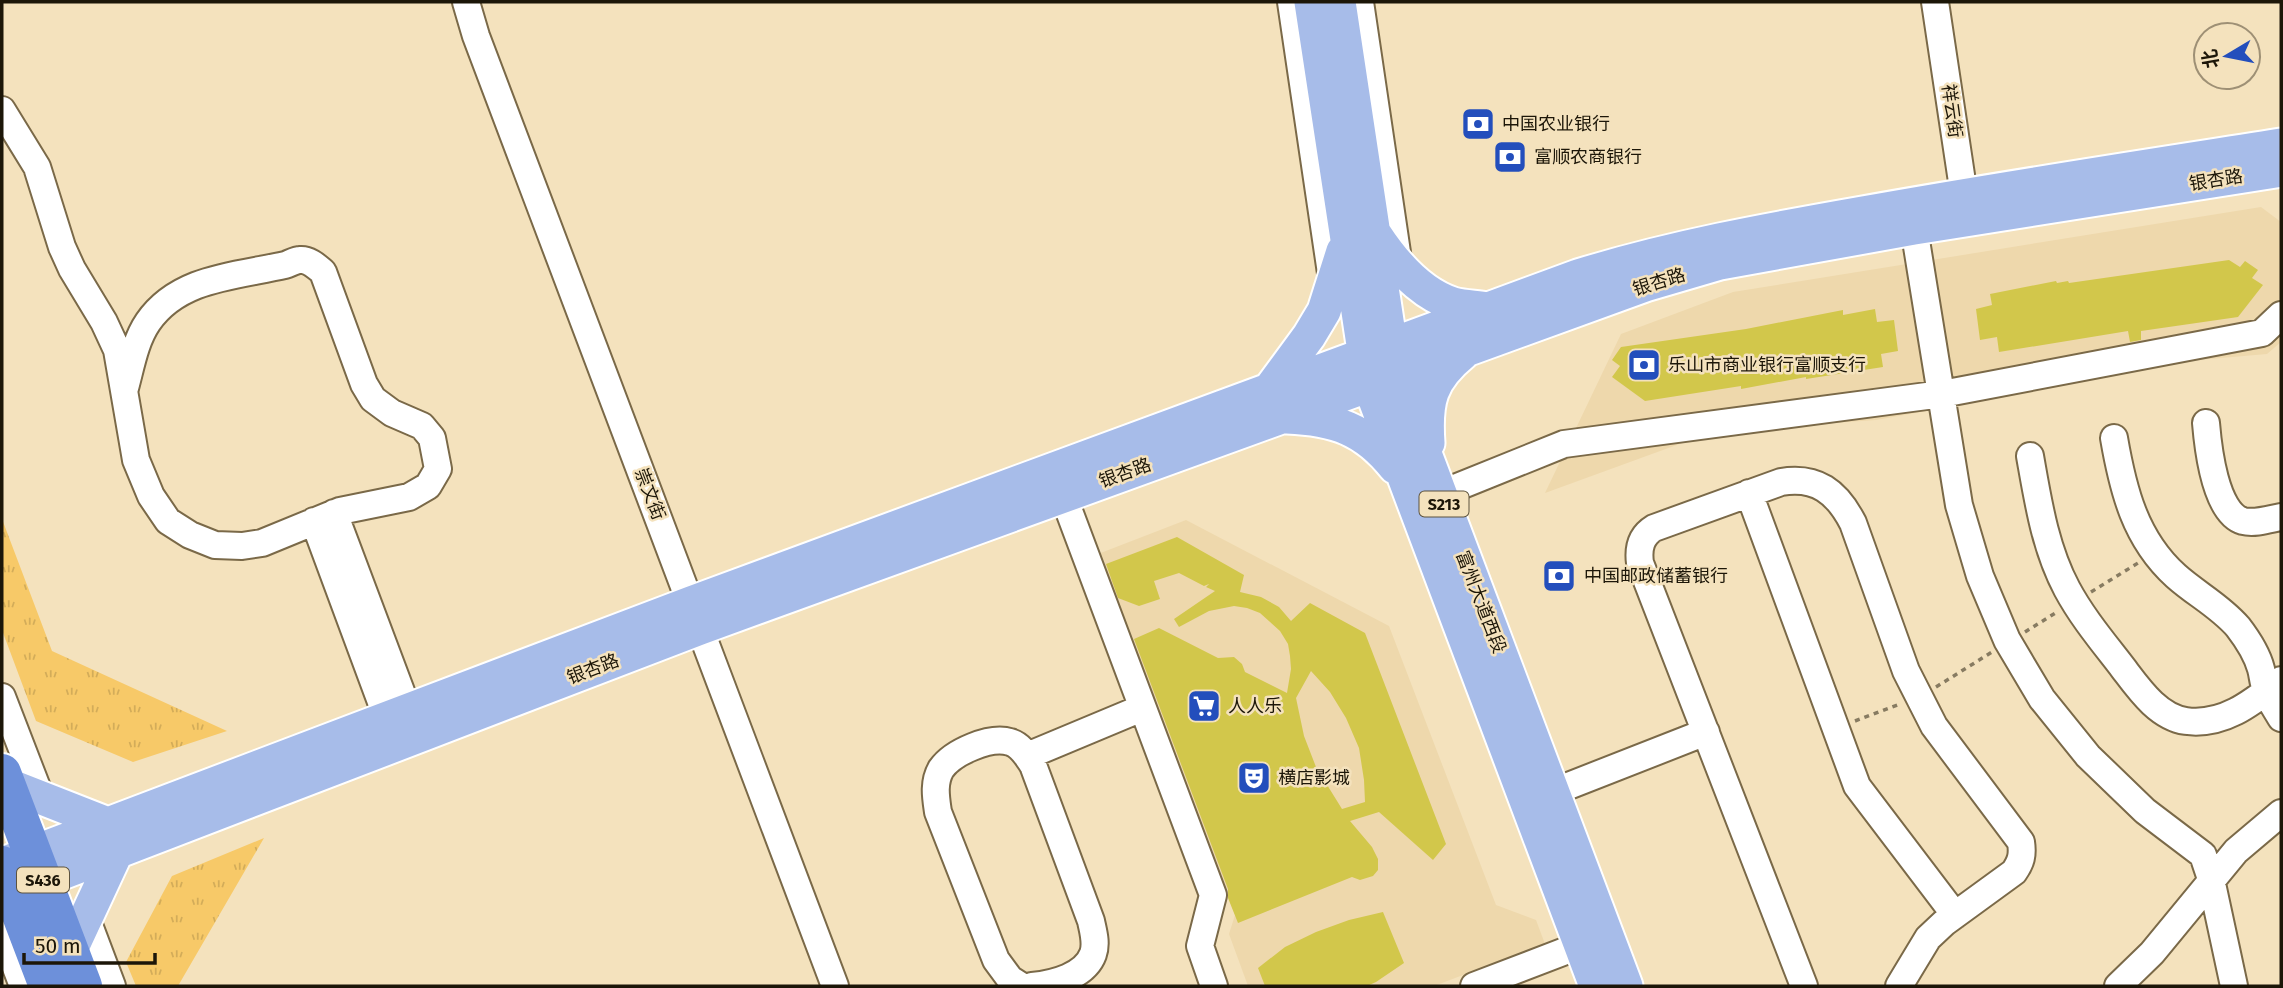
<svg xmlns="http://www.w3.org/2000/svg" width="2283" height="988" font-family="'Fira Sans','Noto Sans SC',sans-serif">
<style>
.built{fill:#eed8ac}
.grass{fill:url(#grass-tufts)}
.building{fill:#d2c74b;fill-rule:evenodd}
.lines{fill:none;stroke-linecap:round;stroke-linejoin:round}
.minor-casing{stroke:#7a6948;stroke-width:30}
.major-casing{stroke:#fff;stroke-width:37}
.highway-casing{stroke:#fff;stroke-width:42}
.path{stroke:#877b61;stroke-width:3.5;stroke-dasharray:5 5;stroke-linecap:butt}
.minor{stroke:#fff;stroke-width:26}
.major{stroke:#a7bce9;stroke-width:33}
.highway{stroke:#6d90da;stroke-width:38}
.labels{text-anchor:middle;dominant-baseline:central;stroke-width:5;stroke-linejoin:round;paint-order:stroke}
.shield{fill:#f4e2bd;stroke:#5d533e;stroke-width:2}
.shield-label{font-size:16px;font-weight:bold;fill:#1c1608}
.street-label{font-size:18px;fill:#1c1608;stroke:#f4e2bd}
.poi-label{font-size:18px;fill:#1c1608;stroke:#f4e2bd;text-anchor:start}
</style>
<defs>
<pattern id="grass-tufts" width="24" height="20" patternUnits="userSpaceOnUse" patternTransform="scale(1.75)"><rect width="24" height="20" fill="#f7c968"/><path d="M3 7l-1-3M5 7V3M7 7l1-3M15 17l-1-3M17 17v-4M19 17l1-3" fill="none" stroke="#d3ac59"/></pattern>
</defs>
<rect width="100%" height="100%" fill="#f4e2bd"/>
<path class="built" d="M2261 207 2281 222V342L2267 354 2152 364 2105 371 2010 396 1876 420 1715 431 1545 493 1621 334 1733 292Z
M1186 520 1389 626 1496 905 1536 920 1545 944 1434 986H1248L1229 934 1235 915 1098 554Z"/>
<path class="grass" d="M2 519 52 651 227 731 133 762 36 721 2 630Z
M264 838 178 986H136L126 962 172 876Z"/>
<path class="building" d="M2229 260 2240 267 2245 261 2258 270 2252 278 2263 285 2238 317 2141 331V340L2130 342 2128 331 1999 352 1997 337 1980 340 1976 309 1992 305 1990 294 2056 281 2057 283 2068 281 2069 283Z
M1875 309 1877 322 1894 320 1898 351 1881 354 1883 367 1806 379V377L1741 389V386L1645 401 1612 377 1620 366 1612 360 1621 347 1746 329 1843 310V315Z
M1177 537 1244 575 1240 592 1261 597 1279 607 1291 621 1310 603 1365 633 1446 844 1433 860 1379 812 1350 821 1372 847 1378 859V870L1373 876 1360 880 1352 877 1238 923 1228 898V889L1134 639 1159 628 1218 658 1234 657 1242 664 1245 672 1287 693 1291 669 1290 656 1288 644 1280 631 1260 613 1247 608 1234 606 1209 611 1179 627 1174 619 1215 591 1206 587 1209 584 1204 586 1179 573 1154 581 1160 599 1139 606 1118 598 1106 564ZM1311 671 1330 692 1346 718 1359 748 1364 780 1365 802 1342 809 1316 767 1304 736 1296 698Z
M1383 912 1404 963 1376 982 1367 986H1265L1258 968 1285 947 1316 932 1349 920Z"/>
<g class="lines">
<defs>
<path id="minor" d="M466 2 476 36 835 986
M1291 2 1332 280
M1360 2 1399 266
M1935 2 1967 215
M2 110 37 167 62 247 72 269 104 322 117 350 136 460 151 496 168 521 190 535 215 545 242 546 262 543 340 511 409 497 428 486 438 469 432 438 422 426 392 413 373 399 364 384 323 272C317 267 309 259 300 260 295 260 289 264 285 265 237 276 179 277 148 322 135 341 131 366 125 388
M1914 228 1959 505 1980 576 2007 640 2042 699 2088 756 2145 811 2203 855 2211 879 2234 986
M2206 423C2208 447 2215 513 2243 521 2255 524 2270 519 2281 517
M2114 438C2123 490 2135 539 2176 576 2196 594 2220 606 2238 627 2248 640 2257 654 2261 669 2263 676 2263 683 2266 690 2269 700 2276 709 2281 718
M2030 456C2038 501 2045 548 2067 589 2082 617 2103 642 2123 668 2139 689 2158 717 2186 721 2224 726 2253 702 2281 680
M1749 493 1857 786 1955 915
M1440 494 1564 444 1942 394 2262 333 2281 315
M1063 495 1213 895 1200 946 1214 986
M334 513 408 710
M314 521 387 718
M2 697 41 798
M1027 756 1142 708
M1553 792 1706 732
M86 917 112 986
M2 931 23 986
M1021 986 1010 979 996 960 938 812C936 798 933 783 941 769 953 752 990 736 1010 742 1021 745 1027 756 1033 765L1091 921C1093 931 1097 943 1093 954 1085 976 1054 984 1032 986
M1474 986 1581 945
M1804 986 1640 563C1638 548 1641 536 1654 528L1781 482C1817 476 1837 492 1853 523L1906 671 1934 726 2021 842C2023 855 2021 862 2014 872L1944 923 1928 938 1899 986
M2118 986 2152 953 2236 851 2281 813"/>
<path id="major" d="M1311 2 1369 384 1596 986
M1339 2 1395 374 1626 986
M1375 234C1394 263 1419 293 1453 304 1464 307 1476 307 1487 309
M1270 389 1309 336 1324 311 1343 251
M1287 417C1335 419 1365 429 1395 467
M1428 443C1425 401 1430 380 1463 353
M6 784 108 824
M8 862 691 603 1578 276C1672 247 1766 230 1863 213 2002 188 2142 167 2281 145
M20 889 700 628 1645 285 1720 263 1914 228 2281 170
M70 952 116 853"/>
<path id="highway" d="M2 773 83 986
M2 865 48 986"/>
</defs>
<use href="#minor" class="minor-casing"/>
<use href="#major" class="major-casing"/>
<use href="#highway" class="highway-casing"/>
<path class="path" d="M2091 592 2138 563
M2025 632 2057 612
M1936 687 1992 652
M1855 721 1900 704"/>
<use href="#minor" class="minor"/>
<use href="#major" class="major"/>
<use href="#highway" class="highway"/>
</g>
<defs>
<symbol id="bank-square" viewBox="-11 -11 22 22"><rect x="-9" y="-9" width="18" height="18" rx="4" fill="#234ebc" stroke="#f4e2bd"/><path d="M-6-4H6V4H-6ZM0-2.3a2.3 2.3 0 1 0 0 4.6a2.3 2.3 0 1 0 0-4.6Z" fill="#fff"/></symbol>
<symbol id="supermarket-square" viewBox="-11 -11 22 22"><rect x="-9" y="-9" width="18" height="18" rx="4" fill="#234ebc" stroke="#f4e2bd"/><path d="M-6-5.5h2.5l.6 2H6L4.5 2H-2.5L-4.4-4H-6ZM-1.5 3.2a1.3 1.3 0 1 0 .1 0ZM3 3.2a1.3 1.3 0 1 0 .1 0Z" fill="#fff"/></symbol>
<symbol id="theatre-square" viewBox="-11 -11 22 22"><rect x="-9" y="-9" width="18" height="18" rx="4" fill="#234ebc" stroke="#f4e2bd"/><path d="M-5-5.5Q0-4 5-5.5V0Q5 5 0 6Q-5 5-5 0ZM-3.3-2.5H-1v1.5H-3.3ZM1-2.5H3.3v1.5H1ZM-2.8 1Q0 5.5 2.8 1Z" fill="#fff"/></symbol>
</defs>
<g fill-rule="evenodd">
<use href="#bank-square" x="1459" y="105" width="38" height="38"/>
<use href="#bank-square" x="1491" y="138" width="38" height="38"/>
<use href="#bank-square" x="1625" y="346" width="38" height="38"/>
<use href="#bank-square" x="1540" y="557" width="38" height="38"/>
<use href="#supermarket-square" x="1185" y="687" width="38" height="38"/>
<use href="#theatre-square" x="1235" y="759" width="38" height="38"/>
</g>
<g class="labels">
<g class="shield">
<rect x="1419.5" y="491.5" width="49" height="25" rx="5"/>
<rect x="17" y="867.5" width="52" height="25" rx="5"/>
</g>
<g class="shield-label">
<text x="1444" y="504">S213</text>
<text x="43" y="880">S436</text>
</g>
<g class="street-label">
<text transform="translate(1952 111) rotate(82)">祥云街</text>
<text transform="translate(2216 180) rotate(-9)">银杏路</text>
<text transform="translate(1659 282) rotate(-17)">银杏路</text>
<text transform="translate(1125 473) rotate(-20)">银杏路</text>
<text transform="translate(650 494) rotate(69)">崇文街</text>
<text transform="translate(1481 602) rotate(69)">富州大道西段</text>
<text transform="translate(593 669) rotate(-21)">银杏路</text>
</g>
<g class="poi-label">
<text x="1502" y="124">中国农业银行</text>
<text x="1534" y="157">富顺农商银行</text>
<text x="1668" y="365">乐山市商业银行富顺支行</text>
<text x="1584" y="576">中国邮政储蓄银行</text>
<text x="1228" y="706">人人乐</text>
<text x="1278" y="778">横店影城</text>
</g>
</g>
<rect width="2283" height="988" fill="none" stroke="#1c1608" stroke-width="7"/>
<g transform="translate(2227 56) rotate(260)"><circle r="33" fill="#f4e2bd" stroke="#9e9075" stroke-width="2"/>
<path d="M0-5L12 26L0 18L-12 26Z" fill="#234ebc"/>
<text y="-10" font-size="19" font-weight="bold" text-anchor="middle" fill="#1c1608">北</text>
</g>
<path d="M24 953v10h131v-10" fill="none" stroke="#1c1608" stroke-width="3.5"/>
<text x="35" y="953" font-size="21" fill="#1c1608" stroke="#f4e2bd" stroke-width="5" paint-order="stroke">50 m</text>
</svg>
